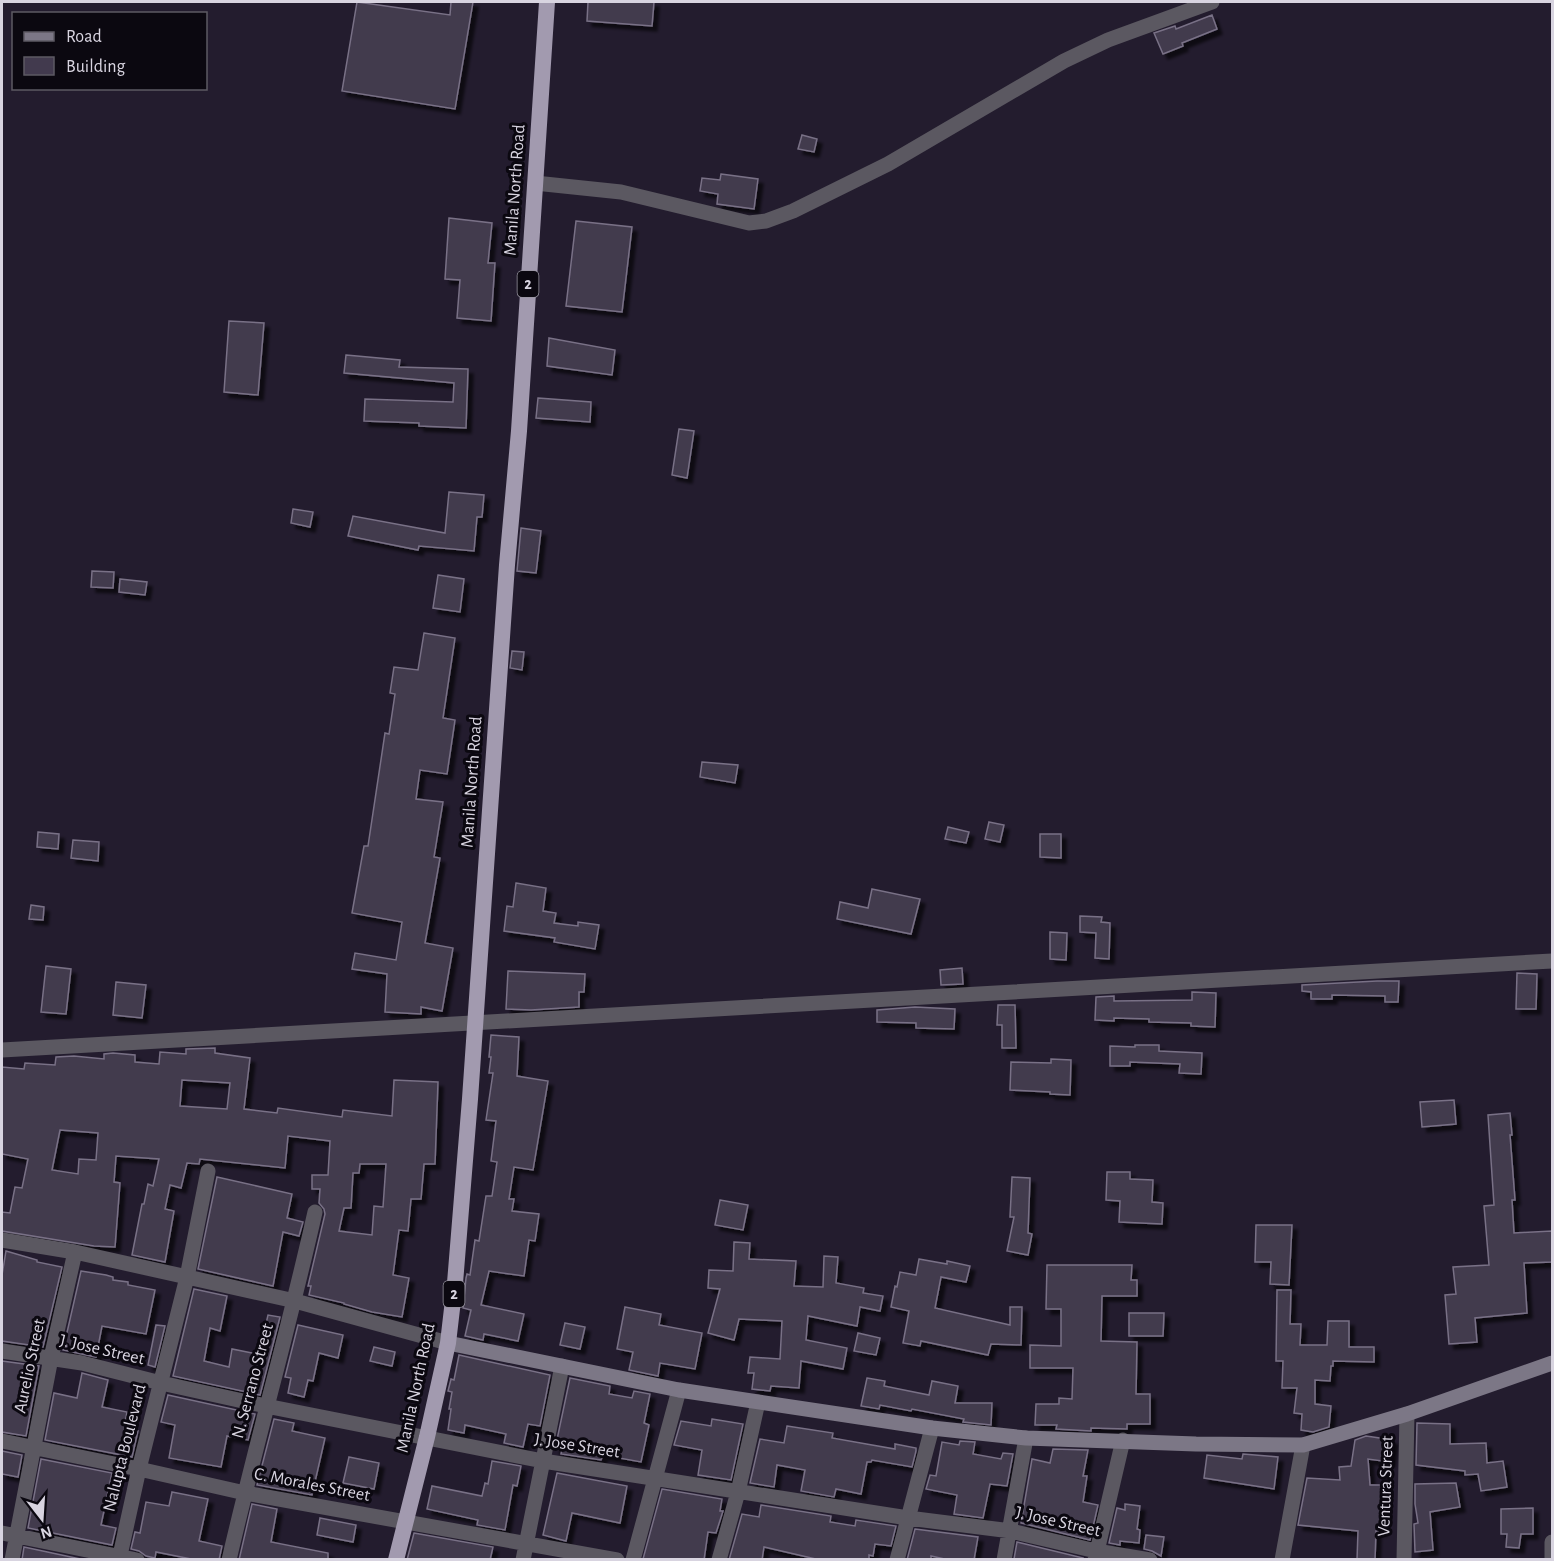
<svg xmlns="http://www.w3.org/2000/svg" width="1554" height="1561" font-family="'Alegreya Sans',sans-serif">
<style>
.building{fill:#423a4e;stroke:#797186;stroke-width:1.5;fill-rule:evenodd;filter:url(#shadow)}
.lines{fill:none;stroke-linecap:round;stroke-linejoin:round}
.minor{stroke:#5b5861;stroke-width:15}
.secondary{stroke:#7c7786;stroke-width:15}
.trunk{stroke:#a29aaf;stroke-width:16}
.labels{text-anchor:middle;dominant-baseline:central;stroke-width:6;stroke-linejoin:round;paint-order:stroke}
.shield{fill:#0b0810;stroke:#9a97a2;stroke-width:1.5}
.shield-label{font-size:16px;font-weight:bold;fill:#d8d4e0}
.street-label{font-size:18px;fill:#d8d4e0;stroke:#0b0810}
</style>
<defs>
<filter id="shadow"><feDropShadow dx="5" dy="5" stdDeviation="1.5" flood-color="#0009"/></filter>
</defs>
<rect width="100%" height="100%" fill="#231c2e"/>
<path class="building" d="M357 2 450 15 451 2H473L455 109 342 91Z
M588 2H654L652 26 587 21Z
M1212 15 1217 29 1182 43 1183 46 1163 54 1154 33 1175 26 1176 29Z
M802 135 817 139 814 152 798 149Z
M721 174 758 179 754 209 717 204 718 194 700 191 702 178 720 180Z
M449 218 492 223 488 263H495L491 321 457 318 460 280 445 279Z
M576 221 632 227 622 312 566 306Z
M229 321 264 323 258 395 224 392Z
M549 338 615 350 612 375 547 366Z
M346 355 400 360 399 367 468 369 466 428 419 426V423L364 421 365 399 453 402 454 383 344 373Z
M538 398 591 402 590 422 536 418Z
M679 429 694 431 687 478 672 475Z
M449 492 484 495 482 517H477L474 551 419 546 418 550 348 536 353 516 445 533Z
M293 509 313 512 310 527 291 523Z
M521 528 541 531 536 573 517 571Z
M92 571 114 572 113 588 91 587Z
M438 575 464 579 460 612 433 608Z
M120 579 147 582 145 595 119 592Z
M424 633 455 638 443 718 455 720 447 774 420 770 416 799 443 802 434 857 440 858 425 943 453 948 442 1011 421 1007V1014L385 1012 387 974 352 969 355 953 396 960 402 922 352 913 364 846H368L385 733 389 734 395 694 390 693 394 667 418 670Z
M512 651 524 652 522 670 510 668Z
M702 762 738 765 735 783 700 777Z
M989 822 1004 825 1000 842 985 839Z
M948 827 969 832 966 843 945 839Z
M38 832 59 834 58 849 37 847Z
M1040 834H1061V858L1040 857Z
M73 840 99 842 98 861 71 858Z
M516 883 546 888 543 911 556 913 554 923 578 926V922L599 925 595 949 554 942 555 938 504 931 507 906 513 907Z
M872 889 920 899 911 934 837 919 840 902 868 908Z
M31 905 44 907 43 920 29 919Z
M1080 916 1102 917 1101 922 1110 923 1109 959 1095 958 1096 933 1080 932Z
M1050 932 1067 933 1066 960 1050 959Z
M46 966 71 969 66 1014 41 1012Z
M962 968 963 984 941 985 940 970Z
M508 971 585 974 584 992H579V1007L531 1010 506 1009Z
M1517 973 1537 974 1536 1009H1516Z
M1377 981H1399L1398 1002H1385V996L1332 995V999H1311V992L1302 991V985Z
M116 982 146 985 142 1018 113 1015Z
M1192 992 1216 993 1215 1027 1191 1026V1023L1149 1022V1019L1114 1018V1021L1095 1020 1096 997 1114 996V1001L1192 1000Z
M998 1005H1015L1016 1048H1002V1025H997Z
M915 1007 955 1009 954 1029 916 1028V1023L877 1022V1010Z
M491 1035 519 1037 517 1076 548 1081 533 1170 514 1167 509 1199H514L512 1211 539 1214 535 1241 529 1240 524 1276 489 1271 481 1305 524 1314 518 1341 484 1334 483 1340 465 1336 471 1310 463 1308 466 1278 467 1274 470 1275 475 1240 479 1241 486 1196H492L497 1162 491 1161 496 1121 486 1120 493 1073H489L491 1057H489Z
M1135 1045H1159V1051L1202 1053 1201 1074 1179 1073 1180 1064 1130 1062V1066H1110V1046L1135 1047Z
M215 1048V1053L250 1058 244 1109 277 1113 278 1108 342 1117 343 1110 392 1116 394 1080 438 1082 435 1164H424L421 1199H411L408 1231 399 1230 393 1275 409 1278 402 1317 372 1312 344 1304V1303L309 1295 311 1286H308L325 1214 324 1209 319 1203 320 1189H312V1175H328L330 1141 288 1136 285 1168 200 1159 199 1164 187 1163 181 1188 170 1185 165 1209 174 1211 165 1262 132 1255 142 1204H144L148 1184 153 1186 159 1159 116 1156 114 1182 120 1183 115 1247 94 1246 2 1231V1212L10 1213 15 1187 22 1188 28 1159 2 1154V1067L24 1069 25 1063 55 1065 56 1057 74 1056 104 1059V1054L113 1053 135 1055V1062L159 1064 160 1052 186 1054V1049ZM182 1080 230 1083 227 1109 180 1106ZM60 1130 98 1133 96 1160 79 1159 78 1174 52 1170ZM360 1164H386L383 1207 374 1206 372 1235 339 1231 344 1208H351L353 1173H359Z
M1051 1059 1071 1060 1070 1095 1050 1094V1092L1010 1090 1011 1062 1051 1063Z
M1454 1100 1456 1124 1422 1127 1420 1102Z
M1510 1113 1512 1135H1510L1515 1200H1512L1514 1233 1552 1231V1262L1524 1263 1527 1313 1475 1318 1477 1342 1449 1344 1445 1295 1456 1294 1453 1267 1489 1265 1484 1206 1494 1205 1488 1115Z
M1107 1172H1130V1179L1153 1180 1152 1202 1163 1203 1162 1224 1119 1222 1120 1201 1106 1200Z
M217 1177 292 1194 287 1218 303 1222 299 1236 283 1232 273 1286 198 1269Z
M1012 1177 1030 1178 1028 1233 1032 1234 1028 1255 1007 1251 1014 1217H1010Z
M720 1200 748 1205 743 1230 715 1225Z
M1256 1225H1292L1289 1285 1270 1284 1271 1262H1255Z
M734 1242 750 1243 749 1259 796 1261 794 1286 823 1287 824 1256 838 1257 836 1283 864 1288 863 1293 883 1296 880 1311 860 1307 857 1326 808 1316 806 1340 847 1348 843 1369 801 1361 799 1388 771 1386 770 1391 752 1389 754 1373H748L750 1357 780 1359 782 1321 739 1319 734 1340 708 1333 720 1289 708 1288 709 1270 733 1271Z
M6 1251 37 1260V1262L62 1267 43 1347 2 1341V1275Z
M919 1259 947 1264V1261L970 1266 966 1282 941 1277 935 1308 1010 1325V1307H1022L1021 1345 991 1344 988 1355 921 1341 920 1346 903 1343 909 1311 891 1307 895 1286 897 1287 900 1272 916 1275Z
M1047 1265H1132L1131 1280H1137V1296H1102L1101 1341 1137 1342 1136 1394H1150V1424H1127V1429L1091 1428V1431L1056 1429 1057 1425H1035L1036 1404H1059V1398L1072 1399 1073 1368H1030V1345L1061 1346V1309H1046Z
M81 1271 106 1275 113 1277V1280L128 1282V1285L155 1290 146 1334 102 1326 96 1357 63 1350Z
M194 1289 227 1296 220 1331 210 1328 204 1361 229 1367 232 1349 257 1354 258 1350H260L268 1315 280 1317 260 1395 173 1376Z
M1277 1290H1291L1290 1324H1301L1300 1345H1327L1328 1321H1349V1347H1374V1362L1333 1361V1366H1331L1330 1381 1315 1380V1404L1331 1406 1329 1427 1313 1432 1301 1430 1302 1414 1294 1413 1297 1388H1282L1283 1361H1276Z
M625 1307 661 1314 659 1325 702 1333 695 1369 660 1363 658 1376 629 1370 633 1352 617 1349Z
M1129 1313H1164L1163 1336H1129Z
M565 1323 585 1327 580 1349 560 1345Z
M156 1325 165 1326 155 1367 148 1365Z
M298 1325 343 1335 338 1358 319 1353 313 1381 308 1380 304 1397 288 1393 291 1378 285 1377Z
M858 1333 880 1338 876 1355 854 1351Z
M374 1347 395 1352 392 1366 370 1361Z
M459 1355 550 1375 540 1426 528 1424 523 1447 504 1443 506 1434 465 1425 464 1433 448 1430 451 1409H449L452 1392 448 1391 451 1379 454 1380Z
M2 1361 39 1366 26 1436 2 1432Z
M82 1373 108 1380 102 1407 127 1412 124 1429 138 1431 132 1457 45 1440 54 1393 77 1398Z
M570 1378 610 1386 609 1394 632 1398 634 1391 650 1394 644 1423 649 1425 641 1462 603 1455 601 1460 561 1454 562 1450 555 1449Z
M867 1378 885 1381 884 1386 929 1395 932 1381 958 1386 955 1403H992L991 1425 963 1422 964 1419 912 1409 911 1411 880 1405 879 1409 861 1406Z
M168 1395 255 1414 248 1440 227 1436 221 1467 169 1458 175 1425 161 1422Z
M274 1419 294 1423 292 1431 325 1438 312 1495 257 1485Z
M712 1419 743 1424 731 1480 698 1475 702 1450 674 1445 681 1421 711 1426Z
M1417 1423 1450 1424V1444L1486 1443 1487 1463 1503 1461 1507 1487 1481 1491 1478 1474 1465 1475V1471L1416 1465Z
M787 1426 833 1433 832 1438 895 1449V1444L916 1448V1451L912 1467 872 1460 871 1462H867L861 1494 836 1489 834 1497 801 1491 805 1470 777 1465 774 1487 750 1483 760 1439 784 1443Z
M1366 1436 1393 1440 1390 1462 1368 1459 1370 1485H1382V1531H1376L1375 1560H1357L1358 1531 1298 1525 1307 1478 1340 1480 1339 1467 1351 1466 1355 1440Z
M960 1441 975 1442 973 1454 1001 1459 1003 1453 1013 1454 1007 1486 990 1484 983 1518 954 1514 957 1495 926 1489 930 1475 936 1476 942 1442 959 1445Z
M1053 1449 1088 1450 1083 1476H1087L1083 1502 1098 1505 1090 1540 1021 1523 1032 1459 1050 1463Z
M2 1451 22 1455 18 1477 2 1474Z
M1243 1454 1278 1457 1274 1489 1204 1478 1207 1455 1242 1459Z
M349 1457 379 1463 374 1489 343 1483Z
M41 1459 112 1473 101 1525 116 1528 112 1545 28 1528Z
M492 1461 521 1466 517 1486 513 1485 505 1530 477 1525 478 1520 427 1509 432 1486 482 1496 485 1483 488 1484Z
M557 1473 627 1486 620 1523 572 1513 566 1541 543 1535Z
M1456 1483 1460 1507 1430 1512 1433 1550 1415 1552 1414 1524 1418 1523 1415 1504V1484Z
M662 1489 722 1499 720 1511H723L716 1533 708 1532 704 1560 643 1559Z
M172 1492 208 1499 199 1541 222 1546 219 1560H196L156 1552 155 1558 146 1556 139 1551 131 1549 135 1532 140 1533 146 1502 169 1506Z
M252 1504 277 1509 271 1542 328 1553V1560H239Z
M1125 1504 1140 1506 1137 1529 1140 1530 1139 1543 1120 1541V1545L1109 1543 1117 1508 1125 1510Z
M761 1505 831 1516 830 1522 855 1526 856 1520 896 1526 891 1546 875 1544 873 1556 869 1555V1560H820L764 1547 762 1560H729L742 1514 759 1517Z
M1533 1508V1534H1521L1519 1548 1506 1547 1507 1534H1501V1509Z
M320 1518 356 1525 353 1542 317 1535Z
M915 1529 978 1537 974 1560H949L931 1556V1560H907Z
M414 1533 493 1547 490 1560H407Z
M1146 1535 1164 1537 1161 1556 1152 1551 1144 1549Z
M1017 1542 1083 1558 1082 1560 1014 1559Z
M24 1547 85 1560H22Z"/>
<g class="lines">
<path class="minor" d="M535 183 621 192 749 223 766 221 793 211 888 164 1064 61 1108 40 1212 2
M2 1050 1552 961
M2 1240 75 1252 295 1301 448 1343
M2 1351 82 1363 161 1383 266 1406 543 1461 908 1518 1011 1531 1096 1551 1150 1560
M2 1441 139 1469 245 1493 617 1560
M2 1533 137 1560
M12 1560 51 1358 75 1252
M119 1560 139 1469 187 1277 208 1171
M229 1560C256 1443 289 1328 315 1212
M523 1560 562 1366
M633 1560 679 1390
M719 1560 738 1492 758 1402
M897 1560 932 1428
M1004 1560 1026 1438
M1095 1560 1123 1440
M1282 1560 1303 1445
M1404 1560 1407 1414
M1552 1560V1542"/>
<path class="secondary" d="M448 1343 679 1390 932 1428 1026 1438 1196 1444 1303 1445 1407 1414 1552 1363"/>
<path class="trunk" d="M396 1560 427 1437 448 1343 455 1283 470 1099 507 565 519 431 547 2"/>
</g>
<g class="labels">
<g class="shield">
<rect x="517.5" y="271" width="21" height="26" rx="4.5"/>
<rect x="443.5" y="1281" width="21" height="26" rx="4.5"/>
</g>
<g class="shield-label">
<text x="528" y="284">2</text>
<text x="454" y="1294">2</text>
</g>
<g class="street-label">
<text transform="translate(515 190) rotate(-86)">Manila North Road</text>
<text transform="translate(472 782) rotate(-86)">Manila North Road</text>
<text transform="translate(102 1350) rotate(13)">J. Jose Street</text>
<text transform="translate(30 1366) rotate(-78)">Aurelio Street</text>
<text transform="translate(253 1381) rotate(-75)">N. Serrano Street</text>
<text transform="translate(416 1388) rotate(-78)">Manila North Road</text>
<text transform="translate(577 1446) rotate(9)">J. Jose Street</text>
<text transform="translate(125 1448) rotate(-76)">Nalupta Boulevard</text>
<text transform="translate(312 1485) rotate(11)">C. Morales Street</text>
<text transform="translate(1386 1486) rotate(-88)">Ventura Street</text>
<text transform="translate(1058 1522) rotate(13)">J. Jose Street</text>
</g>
</g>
<rect width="1554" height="1561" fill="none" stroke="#d8d4e0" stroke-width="6"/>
<rect x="12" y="12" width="195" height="78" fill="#0b0810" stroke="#5d5a63" stroke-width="1.5"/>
<rect x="24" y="32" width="30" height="9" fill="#7c7786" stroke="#5d5a63" stroke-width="1.5"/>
<text x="66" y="42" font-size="18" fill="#d8d4e0">Road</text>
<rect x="24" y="57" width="30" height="18" fill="#423a4e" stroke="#5d5a63" stroke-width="1.5"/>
<text x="66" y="72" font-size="18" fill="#d8d4e0">Building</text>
<g transform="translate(42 1519) rotate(163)" stroke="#0b0810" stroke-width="4.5" paint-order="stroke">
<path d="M0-4.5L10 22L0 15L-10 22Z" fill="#d8d4e0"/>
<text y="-9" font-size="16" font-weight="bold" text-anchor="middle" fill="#d8d4e0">N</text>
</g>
</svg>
